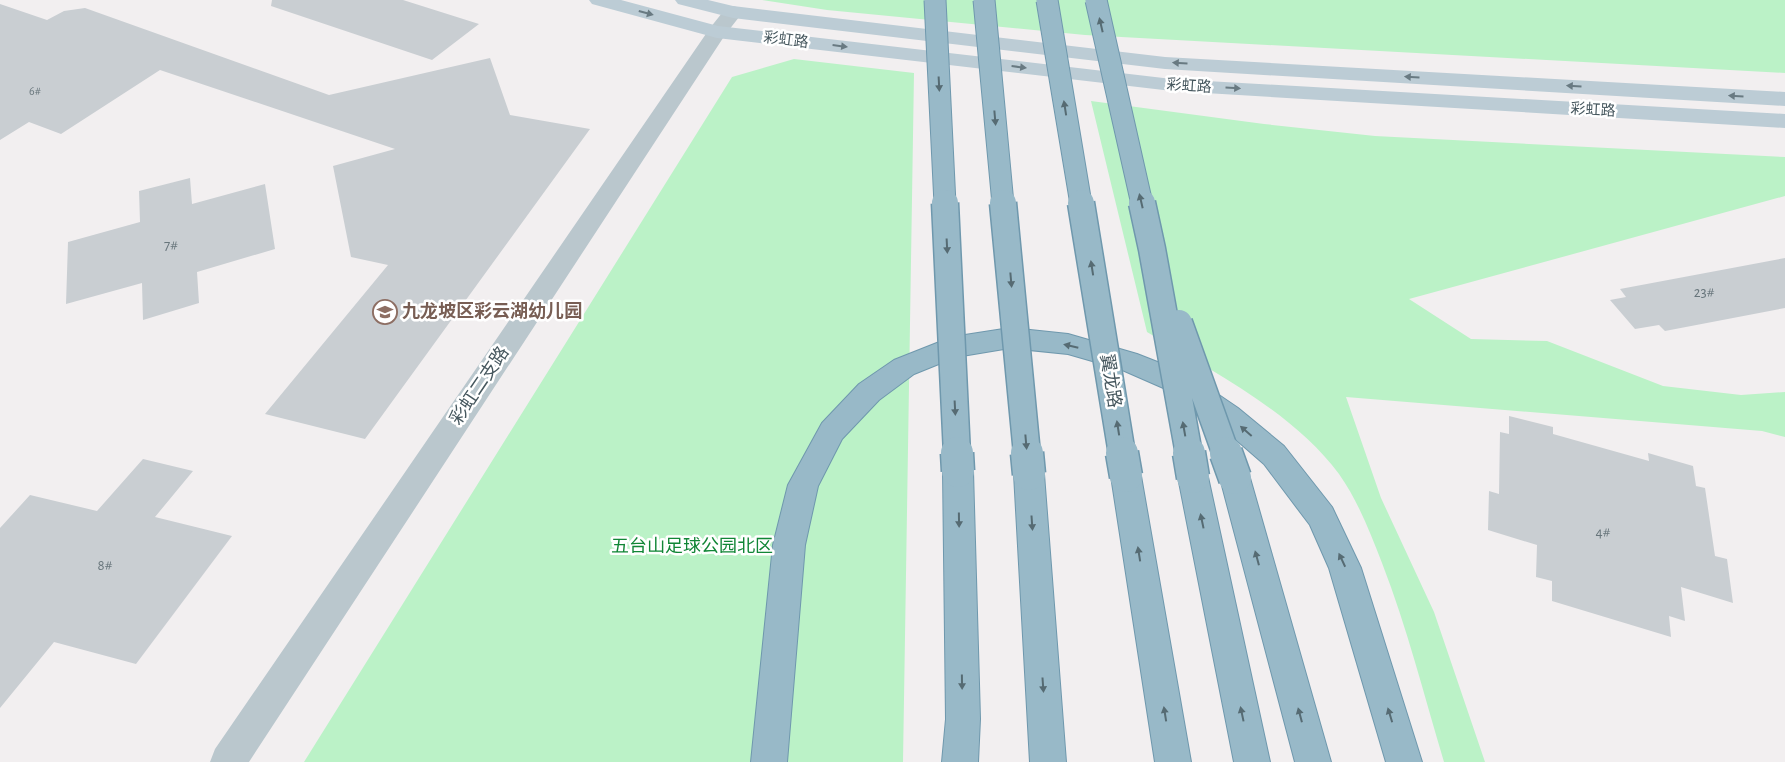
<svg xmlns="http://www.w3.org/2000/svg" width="1785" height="762" font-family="'Alegreya Sans','Noto Sans SC',sans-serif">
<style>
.green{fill:#bbf2c7}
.building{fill:#c9ced2}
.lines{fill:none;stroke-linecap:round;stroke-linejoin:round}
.trunk-casing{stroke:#6f98ad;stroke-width:2}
.minor{fill:#bac7cd;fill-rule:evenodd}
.secondary{fill:#bcccd5;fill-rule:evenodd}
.trunk{fill:#98b9c8;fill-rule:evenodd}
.trunk-bridge-far2-casing{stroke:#6f98ad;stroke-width:23;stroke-linecap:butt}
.trunk-bridge-far1-casing{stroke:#6f98ad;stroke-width:29;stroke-linecap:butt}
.trunk-bridge-casing{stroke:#6f98ad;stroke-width:35;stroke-linecap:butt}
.trunk-bridge-far2{stroke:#98b9c8;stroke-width:21}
.trunk-bridge-far1{stroke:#98b9c8;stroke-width:26}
.trunk-bridge{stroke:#98b9c8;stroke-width:32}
.oneway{fill:#697a82}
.oneway2{fill:#566b73}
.labels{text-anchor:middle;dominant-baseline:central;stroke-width:5;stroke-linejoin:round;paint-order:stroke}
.far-number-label{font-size:12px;fill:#67757b}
.far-street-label{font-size:15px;fill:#46575e;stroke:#fff}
.number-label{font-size:15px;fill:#67757b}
.education-label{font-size:18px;font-weight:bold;fill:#785e54;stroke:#fff;text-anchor:start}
.street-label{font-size:18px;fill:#46575e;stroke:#fff}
.park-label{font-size:18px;fill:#118636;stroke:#fff}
</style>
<rect width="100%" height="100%" fill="#f2eff0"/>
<path class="green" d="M762 0H1785V73L1085 35 827 10Z
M794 59 914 73 903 762H304L732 77Z
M1091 101 1264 124 1375 136 1785 157V196L1409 299 1471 339 1547 341 1663 386 1741 395 1785 392V437L1762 431 1346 397 1381 498 1434 612 1485 762H1444C1424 695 1407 627 1382 563 1370 532 1358 501 1339 474 1293 412 1212 371 1147 332Z"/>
<path class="building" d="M272 0H403L479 24 432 60 271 6Z
M0 4 47 20 64 11 85 8 329 95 490 58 510 115 590 129 365 439 265 414 388 265 351 257 333 166 395 149 160 70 61 134 29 122 0 140Z
M190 178 192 204 265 184 275 249 197 272 199 303 143 320 142 283 66 304 68 242 140 222 139 191Z
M1785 258V308L1665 331 1659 325 1635 329 1610 300 1626 297 1620 289Z
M1509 416 1553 427V434L1649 461 1648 453 1693 466 1696 486 1705 488 1715 556 1727 559 1733 603 1681 587 1685 621 1669 616 1671 637 1552 601V581L1536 577 1537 545 1488 530 1489 491 1499 494 1500 432 1509 434Z
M143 459 193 471 155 517 232 536 136 664 54 642 0 708V528L30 495 97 511Z"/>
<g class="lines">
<defs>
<path id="trunk" d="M1010 328 1068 334 1137 354 1188 374 1238 408 1284 446 1332 507 1361 568 1422 762H1386L1329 568 1310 525 1264 464 1218 424 1168 390 1120 369 1068 354 1010 348 956 357 914 374 879 400 842 439 818 486 805 545 787 762H751L773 545 788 485 822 423 859 384 894 360 952 337Z
M958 459 968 462 973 471 980 719 978 762H942L946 719 943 471 948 462Z
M1029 462 1039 465 1044 474 1066 762H1030L1014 474 1019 465Z
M1126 463 1136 467 1141 476 1191 762H1155L1111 476 1116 467Z
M1193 464 1203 468 1208 477 1270 762H1234L1178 477 1183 468Z
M1235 465 1245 469 1250 478 1331 762H1295L1220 478 1225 469Z"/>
</defs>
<use href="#trunk" class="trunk-casing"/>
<path class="minor" d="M733 6 740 8 743 12 725 35 249 762H210L215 749 710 28 726 8Z"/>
<path class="secondary" d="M589 0H621L718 26 1172 79 1785 114V128L1172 91 717 38 592 4Z
M675 0H708L733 6 1165 57 1785 92V106L1165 69 733 18 678 4Z"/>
<use href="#trunk" class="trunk"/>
<defs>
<path id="trunk-bridge-far2" d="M935 0 945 204
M984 0 1003 204
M1047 0 1081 204
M1096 0 1142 204"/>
<path id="trunk-bridge-far1" d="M945 203 957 454
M1003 203 1027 454
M1081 203 1122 454
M1142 203 1152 249 1189 454
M1179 323 1226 454"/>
<path id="trunk-bridge" d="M957 453 958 471
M1027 453 1029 474
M1122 453 1126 476
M1189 453 1193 477
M1226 453 1235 478"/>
</defs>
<use href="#trunk-bridge-far2" class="trunk-bridge-far2-casing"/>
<use href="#trunk-bridge-far1" class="trunk-bridge-far1-casing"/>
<use href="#trunk-bridge" class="trunk-bridge-casing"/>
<use href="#trunk-bridge-far2" class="trunk-bridge-far2"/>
<use href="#trunk-bridge-far1" class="trunk-bridge-far1"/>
<use href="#trunk-bridge" class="trunk-bridge"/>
</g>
<defs><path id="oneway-solid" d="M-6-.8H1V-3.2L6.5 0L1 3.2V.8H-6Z" transform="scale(1.25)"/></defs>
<g class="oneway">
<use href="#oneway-solid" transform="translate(646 13) rotate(15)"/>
<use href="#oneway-solid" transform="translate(840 46) rotate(7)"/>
<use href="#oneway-solid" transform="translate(1180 63) rotate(-177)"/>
<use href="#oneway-solid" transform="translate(1019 67) rotate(7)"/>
<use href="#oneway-solid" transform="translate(1412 77) rotate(-177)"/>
<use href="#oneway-solid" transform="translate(1574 86) rotate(-177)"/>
<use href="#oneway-solid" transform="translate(1233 88) rotate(3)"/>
<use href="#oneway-solid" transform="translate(1736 96) rotate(-177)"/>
</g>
<g class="oneway2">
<use href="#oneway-solid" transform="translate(1101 25) rotate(-103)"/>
<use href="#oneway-solid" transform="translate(939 84) rotate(87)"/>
<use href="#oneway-solid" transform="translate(1065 108) rotate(-99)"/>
<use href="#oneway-solid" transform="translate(995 118) rotate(85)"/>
<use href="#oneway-solid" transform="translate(1141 201) rotate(-103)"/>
<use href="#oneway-solid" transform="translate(947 246) rotate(87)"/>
<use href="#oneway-solid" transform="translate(1092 268) rotate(-99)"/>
<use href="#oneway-solid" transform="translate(1011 280) rotate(85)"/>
<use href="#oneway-solid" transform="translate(1071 346) rotate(-167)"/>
<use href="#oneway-solid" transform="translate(955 408) rotate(87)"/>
<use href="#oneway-solid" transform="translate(1118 428) rotate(-99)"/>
<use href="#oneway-solid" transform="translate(1184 429) rotate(-100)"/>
<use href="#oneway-solid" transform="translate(1246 431) rotate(-139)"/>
<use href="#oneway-solid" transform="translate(1026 442) rotate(85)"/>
<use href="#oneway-solid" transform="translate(959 520) rotate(89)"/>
<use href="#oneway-solid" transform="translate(1202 521) rotate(-102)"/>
<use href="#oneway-solid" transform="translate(1032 523) rotate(86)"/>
<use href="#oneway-solid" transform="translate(1139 554) rotate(-99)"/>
<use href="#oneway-solid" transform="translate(1257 558) rotate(-105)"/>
<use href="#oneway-solid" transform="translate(1342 560) rotate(-115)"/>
<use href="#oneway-solid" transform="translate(962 682) rotate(89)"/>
<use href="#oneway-solid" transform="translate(1043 685) rotate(86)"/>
<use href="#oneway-solid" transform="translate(1165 714) rotate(-99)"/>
<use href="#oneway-solid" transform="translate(1242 714) rotate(-102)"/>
<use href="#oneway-solid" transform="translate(1300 715) rotate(-105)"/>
<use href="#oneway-solid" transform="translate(1390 715) rotate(-107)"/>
</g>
<defs>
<symbol id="school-ring" viewBox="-11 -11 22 22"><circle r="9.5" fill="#fff" stroke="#8d6e63" stroke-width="1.5"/><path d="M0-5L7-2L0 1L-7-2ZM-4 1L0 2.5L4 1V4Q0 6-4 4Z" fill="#8d6e63"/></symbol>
</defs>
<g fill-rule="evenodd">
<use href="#school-ring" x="371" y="298" width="28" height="28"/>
</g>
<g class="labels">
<g class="far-number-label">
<text x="35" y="91">6#</text>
</g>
<g class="far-street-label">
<text transform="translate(786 40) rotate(7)">彩虹路</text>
<text transform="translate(1189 86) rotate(4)">彩虹路</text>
<text transform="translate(1593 110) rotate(3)">彩虹路</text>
</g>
<g class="number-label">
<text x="171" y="245">7#</text>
<text x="1704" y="292">23#</text>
<text x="1603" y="532">4#</text>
<text x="105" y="565">8#</text>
</g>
<g class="education-label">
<text x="402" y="312">九龙坡区彩云湖幼儿园</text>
</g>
<g class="street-label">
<text transform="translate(1110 381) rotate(81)">翼龙路</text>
<text transform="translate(480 386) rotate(-56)">彩虹二支路</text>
</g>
<g class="park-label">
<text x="692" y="547">五台山足球公园北区</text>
</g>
</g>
</svg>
